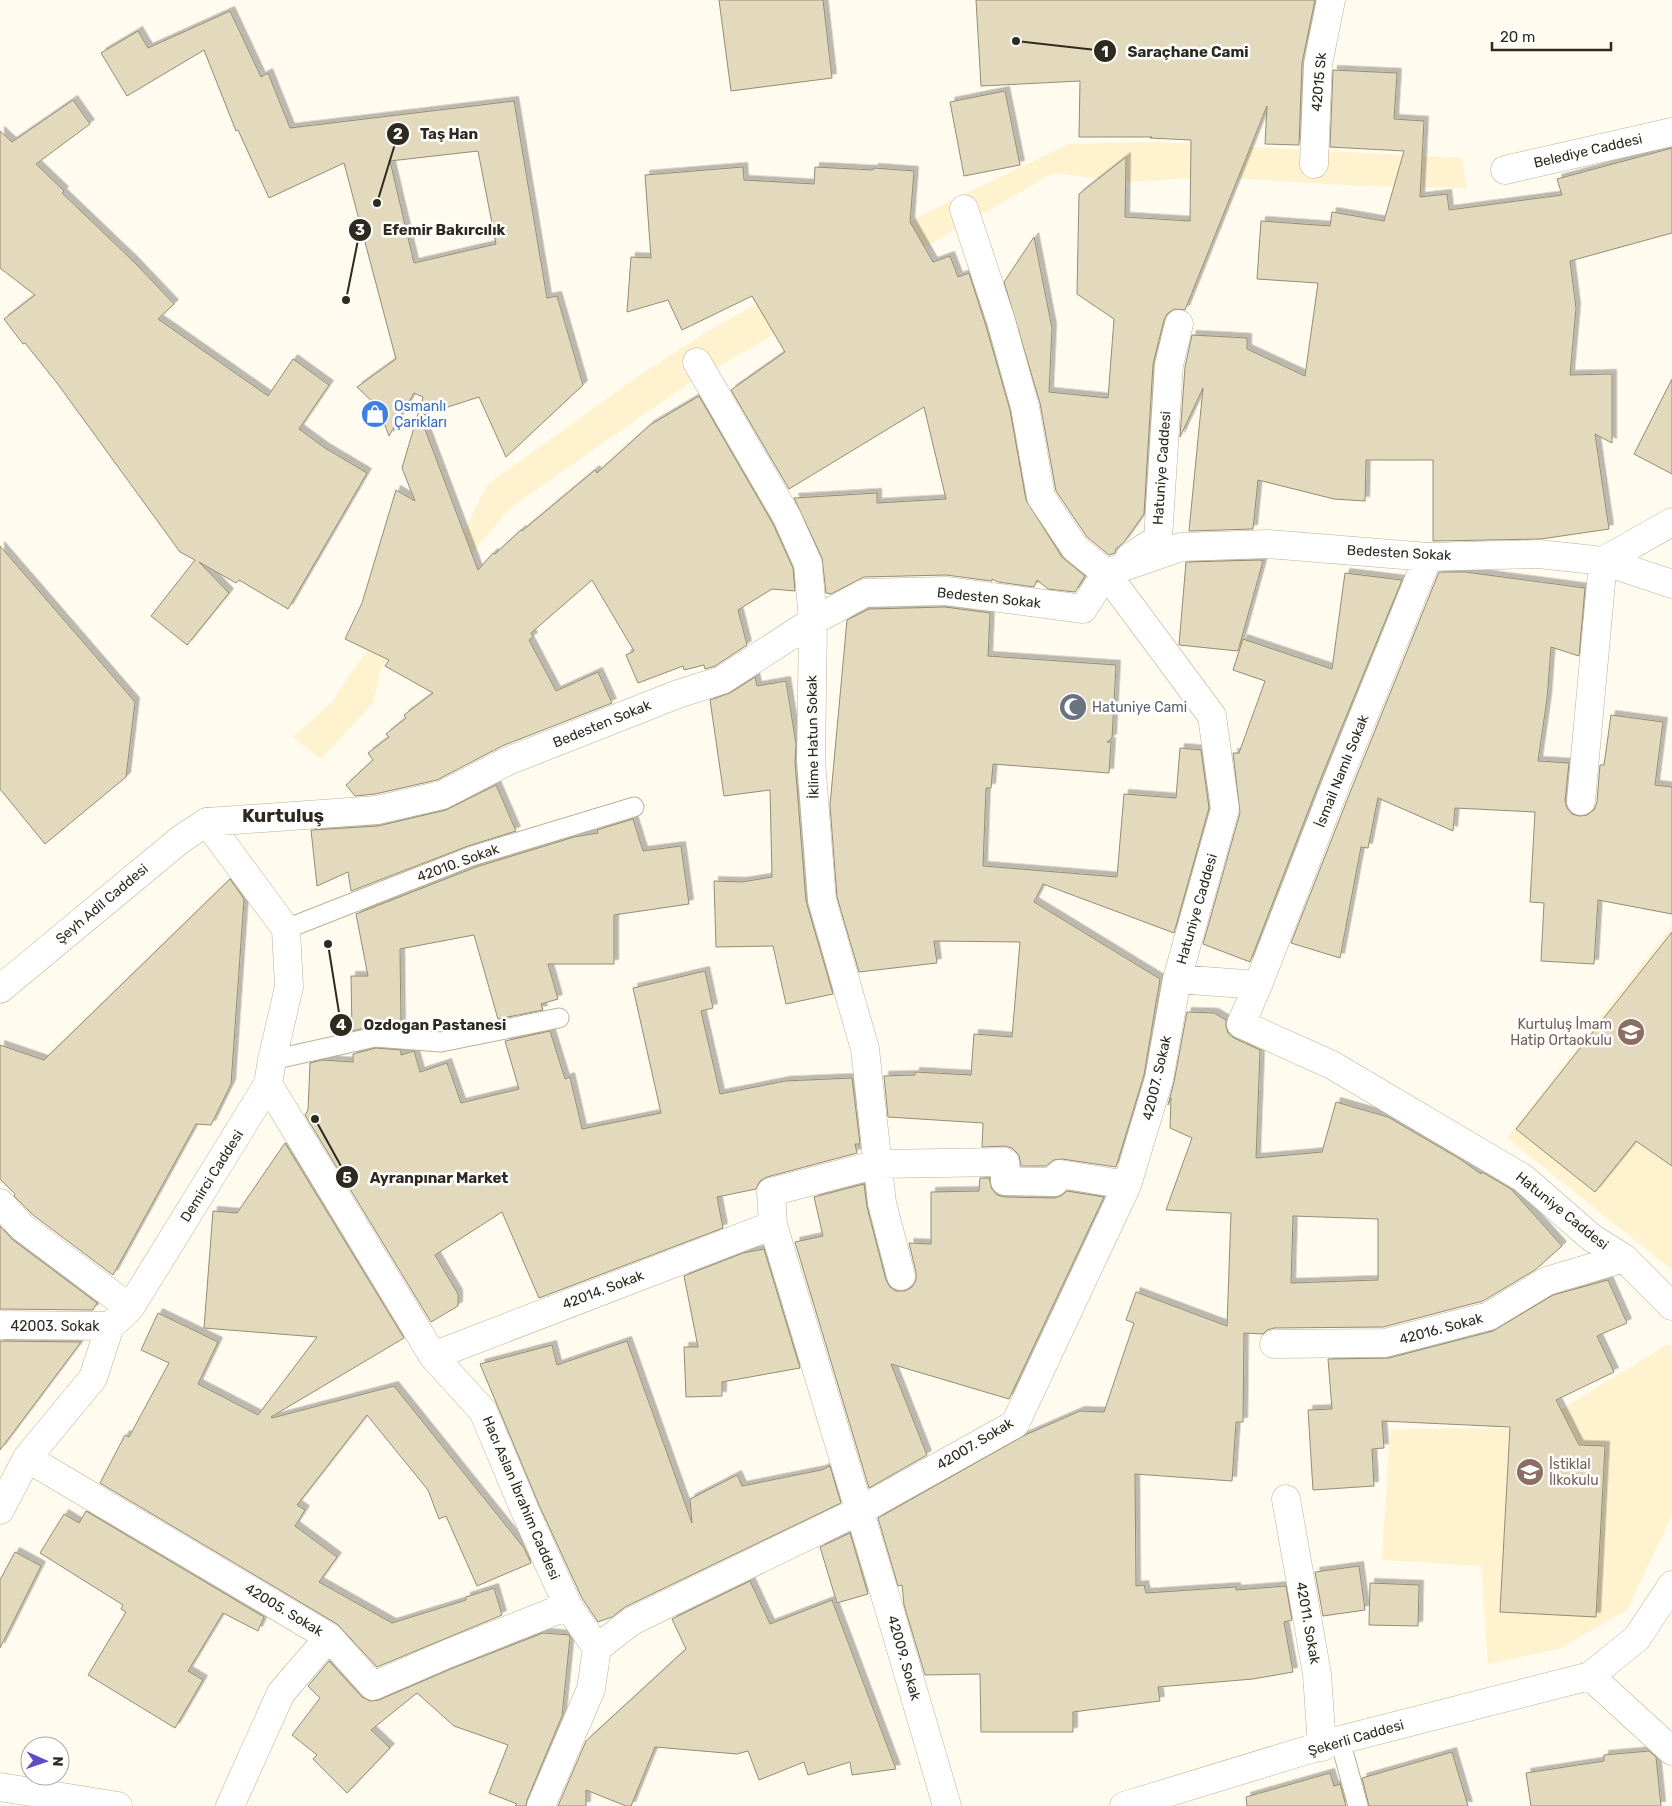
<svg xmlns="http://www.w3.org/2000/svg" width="1672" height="1806" font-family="Rubik,sans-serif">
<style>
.built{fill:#fff2ce}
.building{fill:#e3dabd;stroke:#958c72;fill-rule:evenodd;filter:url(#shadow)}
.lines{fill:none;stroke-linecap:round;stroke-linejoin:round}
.service-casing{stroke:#bab195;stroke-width:21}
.pedestrian-casing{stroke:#bab195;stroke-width:29}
.minor-casing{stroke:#bab195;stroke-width:29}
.secondary-casing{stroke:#bab195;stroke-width:29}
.service{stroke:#fff;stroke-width:19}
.pedestrian{stroke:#fff;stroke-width:28}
.minor{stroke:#fff;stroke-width:28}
.secondary{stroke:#fff;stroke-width:28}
.labels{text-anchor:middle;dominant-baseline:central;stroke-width:5;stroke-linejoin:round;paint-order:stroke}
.street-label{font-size:14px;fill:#2e2a1f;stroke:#fff}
.shop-label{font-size:14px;fill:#366cbe;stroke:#fff;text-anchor:start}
.worship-label{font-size:14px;fill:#5b616d;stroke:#fff;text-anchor:start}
.education-label{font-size:14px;fill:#785e54;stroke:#fff;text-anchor:end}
.district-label{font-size:19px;font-weight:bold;fill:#2e2a1f;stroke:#fff}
.leader{fill:none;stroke:#2e2a1f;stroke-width:2}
.callout-dot{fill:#2e2a1f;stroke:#fff;stroke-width:2}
.mark-label{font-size:15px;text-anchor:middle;font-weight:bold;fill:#fff}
.callout-label{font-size:15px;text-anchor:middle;font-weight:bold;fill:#2e2a1f;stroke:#fff;stroke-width:5;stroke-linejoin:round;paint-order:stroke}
</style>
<defs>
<filter id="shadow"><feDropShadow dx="4.5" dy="-4.5" stdDeviation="0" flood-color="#0004"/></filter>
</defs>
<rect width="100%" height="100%" fill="#fffbef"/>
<path class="built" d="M1155 142 1462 158 1467 188 1360 186 1213 177 1125 182 1053 173 683 387 510 508 456 572 381 668 373 703 321 759 293 737 332 702 346 680 394 615 426 564 464 531 488 484 636 378 705 333 826 264 944 204 1069 144Z
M1672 926V1270L1507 1138Z
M1668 1344 1672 1348V1515L1627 1610 1559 1649 1488 1664 1481 1566 1382 1560 1390 1429 1531 1428Z"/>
<path class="building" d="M719 0H823L832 78 731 91Z
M976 0H1315L1302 63 1299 145 1265 144 1267 106 1185 310 1174 309 1167 314 1164 320 1153 364 1144 514 1124 542 1116 549 1115 553 1109 555 1087 537 1056 491 1040 403 1004 282 1034 237 1052 328 1049 392 1108 398 1114 319 1077 294 1079 194 1126 157 1125 217 1190 221 1191 140 1150 138 1152 137H1079L1080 81 981 86Z
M230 11 261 77 268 73 290 128 514 101 547 298 557 296 583 385 506 457 479 397 420 416 478 570 493 553 495 554 521 530 522 531 595 470 597 473 650 425 699 396 773 524 793 568 795 591 772 589 738 610 747 645 715 666 705 669 704 665 684 670 683 666 638 683 626 655 634 651 592 580 531 633 533 637 529 640 556 691 598 672 612 703 502 746 437 780 375 794 355 796 346 785 373 760 368 753 389 737 386 734 406 718 404 715 433 693 385 666 389 660 345 639 362 603 396 490 415 501 402 468 423 397 414 393 389 436 378 407 357 387 396 359 344 163 269 198 238 130 236 131 204 50 127 96 101 53 138 31 148 48ZM478 151 496 244 414 263 390 161Z
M1333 70 1397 73 1394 119 1424 121 1420 197 1447 194 1449 210 1562 195 1557 179 1672 148V233L1570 261 1576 308 1570 375 1612 374V443L1595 434 1609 529 1541 539 1433 541V460H1366L1365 501 1334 499 1258 480 1253 529 1189 531 1203 388 1180 437 1185 367 1192 335 1247 338V349L1305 376 1318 283 1257 279 1261 221 1330 226 1332 212 1384 221 1404 151 1330 147Z
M1005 91 1020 165 964 176 950 102Z
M73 100 90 124 36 164 64 191 62 193 134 262 174 304 158 319 268 396 293 359 329 385 299 429 325 448 367 473 288 609 239 580 236 583 199 562 229 593 187 645 151 616 195 560 180 552 57 383 25 343 23 344 4 319 35 295 0 268V131L12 142Z
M743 167 744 180 814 184 815 167 873 170 874 168 914 171 910 222 933 262 950 256 958 277 969 273 986 326 1010 410 1026 500 1062 557 1085 576 1075 592 1048 589 1037 580 1034 587 998 582 992 579V581L946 575 864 577 831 594 826 593 822 558 794 498 877 493V503L946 499 924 407 789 489 731 390 785 352 752 296 682 330 668 300 627 312 631 257 651 258 645 175Z
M1672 379V474L1634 454Z
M0 546 135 702 126 777 45 844 0 789Z
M1260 560 1263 561 1238 651 1179 645 1186 562Z
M1439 572H1465L1585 588 1579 656 1551 647 1547 699 1538 761 1569 763 1565 800 1567 808 1572 814 1579 816 1587 815 1594 810 1597 802 1600 765H1604L1611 715 1663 722 1655 785 1672 787V914L1598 900 1594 964 1541 961 1544 903 1530 902 1535 812 1455 808 1453 831 1378 798 1368 848 1361 847 1340 958 1291 943 1351 790Z
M1345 573 1402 580 1321 778 1250 962 1203 944 1240 813 1233 753H1239L1265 681 1233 670 1243 639 1332 669Z
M945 607 990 613 988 656 1116 665 1112 738 1107 742H1111L1109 773 993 764 991 788H986L983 866 1117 877 1124 794 1176 798 1180 748 1201 750 1209 808 1174 933 1043 884 1034 902 1160 979 1144 1075 1116 1167 1062 1159 1054 1160 1046 1166H1021L1019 1155 1012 1148 1005 1146 982 1147 983 1123 888 1117 884 1076 915 1075V1072L971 1075 974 1034 1012 1037 1020 942 934 941 937 963 859 972 837 897 830 805 847 620 869 609Z
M755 677 757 686 786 681 796 744 795 762 806 901 833 994 786 1004 773 946 716 947 714 881 742 882 772 877 770 790 724 796 710 700 730 693Z
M496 785 516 831 468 846 351 891 348 872 317 886 311 830 378 826 446 810Z
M633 819 643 851 681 846 689 904 614 915V964H548L558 999 541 1004 543 1010 498 1019 474 935 400 949 401 1028 376 1026 352 1031 351 976H368L356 914 476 867 574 837 598 833 597 830Z
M230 879 244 899 231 1084 211 1125 196 1124 113 1275 33 1215 14 1196 15 1194 0 1179V1045L44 1060Z
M1672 932V1166L1636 1141 1595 1192 1516 1129Z
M705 971 713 1008 701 1011 720 1094 785 1081 852 1078 860 1144H855L857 1153 767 1177 760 1181 756 1189 717 1197 723 1228 539 1298 502 1212 435 1255 458 1294V1306L431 1322 305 1115 308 1110 310 1063 322 1060 353 1062V1054L376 1048 401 1050V1055L414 1051 420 1072 447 1063 461 1103 519 1089 505 1041 550 1031 565 1079 570 1077 582 1129 661 1113 633 988Z
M1187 1012 1214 1013 1226 1020V1026L1228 1033 1234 1038 1260 1050 1256 1158 1322 1152 1336 1102 1388 1117 1460 1159 1481 1174 1482 1172 1511 1189 1562 1246 1535 1270 1483 1301 1383 1327 1274 1328 1267 1330 1263 1334 1244 1333 1243 1422H1236L1232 1481 1135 1474 1136 1586 1144 1585 1146 1593 1236 1587V1590L1286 1586 1292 1620 1284 1622 1293 1672 1253 1679 1158 1687 1160 1701 1073 1712V1732H981L980 1674 925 1675 904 1605 902 1585 898 1586 878 1518 1025 1435 1080 1411 1104 1412 1134 1323 1126 1320 1136 1292 1227 1326 1231 1213 1166 1210 1192 1138 1170 1128 1171 1098 1168 1105 1174 1082ZM1293 1216 1378 1219V1280L1291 1283Z
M285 1143 404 1338 271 1417 272 1418 394 1386 524 1548 531 1563 477 1586 446 1516 439 1519 428 1490 367 1415 297 1505 305 1510 295 1526 337 1557 319 1582 392 1623 466 1600V1597L494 1588 502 1615 377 1667 337 1624 100 1483 125 1435 129 1437 169 1363 141 1350 158 1313 218 1342 198 1384 258 1415 317 1337 204 1328 213 1211 237 1213Z
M980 1178H989L992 1189 997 1195 1005 1197 1054 1198 1061 1196 1067 1191 1104 1197 1009 1399 891 1364 927 1455 869 1488 795 1242 823 1236 814 1197 864 1184 867 1207 886 1280 890 1287 896 1291H905L912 1287 916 1280V1272L909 1243 931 1244V1192L979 1191Z
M0 1226 13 1240 97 1303 93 1310 0 1309Z
M764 1249 800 1368 722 1382V1396L686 1397 684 1347H698L684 1276 743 1253Z
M1608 1280 1627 1323 1597 1336 1614 1372 1556 1400 1579 1445 1605 1446 1596 1617 1500 1612 1510 1427 1382 1421 1384 1448 1372 1449 1374 1486 1313 1490 1308 1410 1332 1409 1328 1359 1389 1358 1493 1331 1553 1295Z
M0 1341 81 1342 0 1450Z
M627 1341 692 1523 690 1499 737 1475 742 1486 821 1470 830 1466 841 1503 625 1607 612 1617 598 1622 582 1598 539 1505 480 1364 552 1345 557 1365Z
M86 1511 264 1617 258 1631 223 1613 188 1671 203 1680 175 1728 88 1675 126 1612 121 1609 123 1605 40 1553 64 1514 79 1523Z
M850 1533 868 1594 837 1603 820 1547Z
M15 1552 41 1566 0 1648V1580Z
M1359 1566 1365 1610 1323 1616 1315 1572Z
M750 1581 770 1624 832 1600 896 1769 852 1775 850 1762 808 1775 804 1762 759 1780 748 1751 737 1754 655 1747 631 1806H626L586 1790V1806H558L586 1741 686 1649 672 1619Z
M1370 1583 1419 1585 1418 1626 1369 1625Z
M543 1633 569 1635 570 1637 562 1716 527 1800 526 1806H515L517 1804 489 1793 508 1745 454 1726 417 1693 371 1730 390 1748 347 1793 313 1759 317 1755 292 1735 320 1698 308 1686 329 1661 362 1697 370 1701 379 1700 453 1668Z
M1649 1751 1656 1757 1661 1806H1531L1526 1773 1604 1761V1755Z
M1452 1752 1468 1806H1369L1362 1778Z
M1330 1773 1334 1786 1340 1784 1346 1806H1247L1246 1797Z"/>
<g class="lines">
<defs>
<path id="service" d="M286 929 472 856 634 807
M272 1060 375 1037 441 1042 559 1018
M1340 1740 1358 1806"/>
<path id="pedestrian" d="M1505 170 1672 132"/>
<path id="minor" d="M1314 164 1318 64 1331 0
M697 362 787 517 808 564 813 621 811 761 822 900 865 1049 882 1203 901 1276
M1130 557 1158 539 1169 365 1179 324
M1603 561 1672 522
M1581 801 1603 561
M207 822 377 810 442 795 508 761 678 694 722 680 813 621 865 593 946 591 1083 609 1106 573 1181 547 1268 544 1428 557 1539 554 1603 561 1672 584
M1177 979 1258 985 1241 1024 1332 1065 1523 1178 1592 1238 1624 1258 1672 1306
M1258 985 1336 784 1428 557
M268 1084 433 1356 483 1411 525 1511 568 1606 597 1648 591 1689 541 1806
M0 1203 22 1227 130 1308
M0 1325 110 1326
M1274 1344 1385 1343 1489 1316 1547 1281 1624 1258
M433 1356 773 1225
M27 1458 329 1637 373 1686 447 1654 568 1606
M1286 1499 1317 1674 1322 1747
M0 1510 27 1458 93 1378 110 1326 130 1308 268 1084 272 1060 289 987 286 929 207 822
M597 1648 632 1621 859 1511 1015 1424 1127 1185 1159 1079 1177 979 1225 809 1212 716 1106 573 1075 548 1041 497 1025 407 1001 321 964 209
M1590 1676 1672 1751
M0 1787 118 1806
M230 1806 281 1693 329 1637
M947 1806 891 1615 773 1225 771 1192 878 1164 1005 1162V1181L1054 1182 1060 1174 1127 1185
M1124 1806 1340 1740 1590 1676 1637 1638 1672 1585"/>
<path id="secondary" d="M0 989 181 839 207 822"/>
</defs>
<use href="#service" class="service-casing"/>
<use href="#pedestrian" class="pedestrian-casing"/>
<use href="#minor" class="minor-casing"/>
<use href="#secondary" class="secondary-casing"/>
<use href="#service" class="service"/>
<use href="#pedestrian" class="pedestrian"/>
<use href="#minor" class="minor"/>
<use href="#secondary" class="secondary"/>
</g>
<defs>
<symbol id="shop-disc" viewBox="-11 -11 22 22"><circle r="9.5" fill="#3f7fe0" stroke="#fff"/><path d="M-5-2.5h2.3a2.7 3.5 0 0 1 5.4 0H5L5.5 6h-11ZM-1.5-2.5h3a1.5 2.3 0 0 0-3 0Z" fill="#fff"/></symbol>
<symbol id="mosque-disc" viewBox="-11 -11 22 22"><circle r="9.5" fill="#6b7280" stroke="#fff"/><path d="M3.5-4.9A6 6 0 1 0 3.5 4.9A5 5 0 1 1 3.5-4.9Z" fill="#fff"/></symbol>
<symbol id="school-disc" viewBox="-11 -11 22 22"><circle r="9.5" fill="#8d6e63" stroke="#fff"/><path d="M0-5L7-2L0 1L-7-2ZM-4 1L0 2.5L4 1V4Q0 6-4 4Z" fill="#fff"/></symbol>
</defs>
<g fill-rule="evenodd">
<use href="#shop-disc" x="359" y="398" width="32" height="32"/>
<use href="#mosque-disc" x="1057" y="691" width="32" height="32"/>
<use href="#school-disc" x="1615" y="1016" width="32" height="32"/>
<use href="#school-disc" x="1514" y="1456" width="32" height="32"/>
</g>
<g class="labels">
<g class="street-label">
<text transform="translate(1319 82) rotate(-85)">42015 Sk</text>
<text transform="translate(1588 151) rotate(-13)">Belediye Caddesi</text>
<text transform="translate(1162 468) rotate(-86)">Hatuniye Caddesi</text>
<text transform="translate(1399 553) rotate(3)">Bedesten Sokak</text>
<text transform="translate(989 598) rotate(6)">Bedesten Sokak</text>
<text transform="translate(602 724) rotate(-22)">Bedesten Sokak</text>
<text transform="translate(813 737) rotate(-91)">İklime Hatun Sokak</text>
<text transform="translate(1342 771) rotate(-68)">İsmail Namlı Sokak</text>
<text transform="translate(458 863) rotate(-20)">42010. Sokak</text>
<text transform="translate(102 904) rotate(-40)">Şeyh Adil Caddesi</text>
<text transform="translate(1197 909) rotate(-74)">Hatuniye Caddesi</text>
<text transform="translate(1157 1078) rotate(-77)">42007. Sokak</text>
<text transform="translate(212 1176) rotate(-58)">Demirci Caddesi</text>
<text transform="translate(1562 1211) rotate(39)">Hatuniye Caddesi</text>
<text transform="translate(603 1290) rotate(-21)">42014. Sokak</text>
<text x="55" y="1326">42003. Sokak</text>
<text transform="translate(1441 1329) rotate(-15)">42016. Sokak</text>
<text transform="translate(975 1444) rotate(-31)">42007. Sokak</text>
<text transform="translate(521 1498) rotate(67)">Hacı Aslan İbrahim Caddesi</text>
<text transform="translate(284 1610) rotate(31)">42005. Sokak</text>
<text transform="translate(1308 1623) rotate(80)">42011. Sokak</text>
<text transform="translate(904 1658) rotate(74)">42009. Sokak</text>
<text transform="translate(1356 1738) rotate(-16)">Şekerli Caddesi</text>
</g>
<g class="shop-label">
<text x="394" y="406">Osmanlı<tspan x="394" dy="16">Çarıkları</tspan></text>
</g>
<g class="worship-label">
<text x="1092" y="707">Hatuniye Cami</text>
</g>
<g class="education-label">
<text x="1612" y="1024">Kurtuluş İmam<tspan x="1612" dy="16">Hatip Ortaokulu</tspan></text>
<text x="1549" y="1464" text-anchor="start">İstiklal<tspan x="1549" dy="16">İlkokulu</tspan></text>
</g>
<g class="district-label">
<text x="283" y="815">Kurtuluş</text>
</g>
</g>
<path class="leader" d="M1016 41L1105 51M377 203L398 134M346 300L360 230M328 944L341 1025M315 1119L347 1177"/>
<g class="callout-dot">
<circle cx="1016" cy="41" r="5"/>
<circle cx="377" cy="203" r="5"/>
<circle cx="346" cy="300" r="5"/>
<circle cx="328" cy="944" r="5"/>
<circle cx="315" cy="1119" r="5"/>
<circle cx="1105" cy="51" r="12"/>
<circle cx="398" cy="134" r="12"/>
<circle cx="360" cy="230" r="12"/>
<circle cx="341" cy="1025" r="12"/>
<circle cx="347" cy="1177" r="12"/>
</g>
<g class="mark-label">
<text x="1105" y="57">1</text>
<text x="398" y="139">2</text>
<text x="360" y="235">3</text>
<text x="341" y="1030">4</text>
<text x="347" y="1183">5</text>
</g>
<g class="callout-label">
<text x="1188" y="57">Saraçhane Cami</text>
<text x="449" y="139">Taş Han</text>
<text x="444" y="235">Efemir Bakırcılık</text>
<text x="435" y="1030">Ozdogan Pastanesi</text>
<text x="439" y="1183">Ayranpınar Market</text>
</g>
<g transform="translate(45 1761) rotate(92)"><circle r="24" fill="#ffffff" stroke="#abaaa5"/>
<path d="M0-4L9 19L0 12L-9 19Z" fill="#5f4cc5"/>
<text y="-8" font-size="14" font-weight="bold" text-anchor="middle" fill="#2e2a1f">N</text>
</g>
<path d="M1492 42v8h119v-8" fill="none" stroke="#2e2a1f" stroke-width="2.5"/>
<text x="1500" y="42" font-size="15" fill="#2e2a1f" stroke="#ffffff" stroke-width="4" paint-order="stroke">20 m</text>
</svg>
